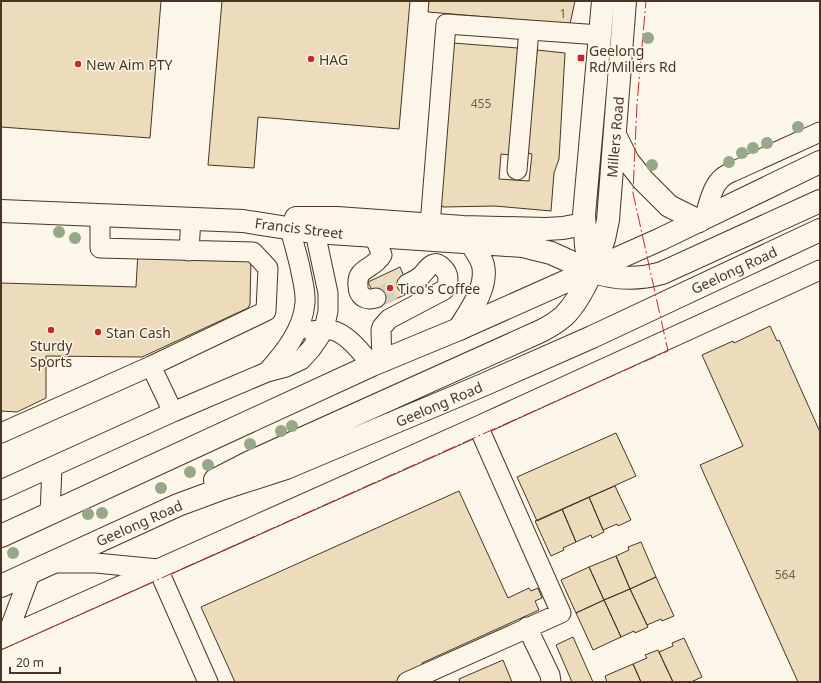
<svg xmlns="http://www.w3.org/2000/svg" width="821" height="683" font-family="'Noto Sans',sans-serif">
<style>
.building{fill:#ecdcbc;stroke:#4a3520}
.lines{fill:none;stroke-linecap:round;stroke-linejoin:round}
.minor-tunnel{stroke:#d8cfc1;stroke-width:19;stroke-dasharray:19 10;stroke-linecap:butt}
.minor-casing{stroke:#4a3520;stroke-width:21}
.major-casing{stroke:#4a3520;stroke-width:24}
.highway-casing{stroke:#4a3520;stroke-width:24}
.minor{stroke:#fbf6e9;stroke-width:19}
.major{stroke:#fbf6e9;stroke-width:22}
.highway{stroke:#fbf6e9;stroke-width:22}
.power{stroke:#c62828;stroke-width:1;stroke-dasharray:14 3 2 3;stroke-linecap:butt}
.tree{fill:#96a887}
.poi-dot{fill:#c62828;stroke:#fbf6e9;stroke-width:1.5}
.labels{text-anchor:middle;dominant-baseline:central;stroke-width:3;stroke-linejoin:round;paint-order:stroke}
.number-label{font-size:12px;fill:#725f47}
.poi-label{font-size:14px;fill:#4a3520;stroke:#fbf6e9;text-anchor:start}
.street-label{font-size:14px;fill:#4a3520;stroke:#fbf6e9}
</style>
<rect width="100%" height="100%" fill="#fbf6e9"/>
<path class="building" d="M1 1H161L150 138 1 127Z
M222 1H410L399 129 258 117 254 168 208 165Z
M429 1H575L570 24 428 12Z
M453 43 518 48 510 155 501 154 499 179 529 181 532 154 527 153 537 50 565 53 559 159 554 173 551 211 495 206 443 207 440 203Z
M138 252 251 256 250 304 248 308 142 357 46 356V398L17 412 1 411V283L136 287Z
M400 267 411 292 380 306 368 282Z
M770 326 777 341 779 340 820 432V682H798L700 465 743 446 702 355 733 341 734 343Z
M616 433 636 476 537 521 517 477Z
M615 486 631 520 618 526 617 524 603 530 589 497Z
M459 491 508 598 529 588 531 591 538 588 542 598 535 601 539 610 422 663 425 670 398 682H235L201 607Z
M589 497 604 532 592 538 591 535 576 542 562 509Z
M562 509 576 542 563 548 564 550 551 556 535 521Z
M641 542 656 577 630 589 616 556 629 550 628 547Z
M616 556 630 589 604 600 589 567Z
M589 567 604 600 576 613 561 580Z
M656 577 674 616 662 621 661 619 647 625 630 589Z
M630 589 648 627 635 633 634 631 621 637 604 600Z
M604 600 621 637 593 650 576 613Z
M573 637 593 682H572L556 645Z
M684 638 702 677 691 682H673L659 652 673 646 672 643Z
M658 650 673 682H641L633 664 647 658 645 655Z
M503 660 512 682H460L459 679Z
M633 664 641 682H607L605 676Z"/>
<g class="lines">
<path class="minor-tunnel" d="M376 298 407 284"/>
<defs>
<path id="minor" d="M517 170 529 30
M704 219C707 209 712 188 719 181 722 177 727 174 732 172L820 132
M430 225 446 24 600 35
M374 236 382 255C373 270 356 267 358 286 358 291 359 294 363 297 368 300 371 299 376 298
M189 251 191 218
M311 331C318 330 324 329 331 330 347 333 362 353 372 365
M382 362 381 330 382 327 389 319 444 290C447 287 448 284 448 279 448 274 446 271 443 268 433 257 427 270 421 276 417 279 412 282 407 284
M151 366 173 412
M267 372C284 353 303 330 305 303 306 291 302 279 300 267 297 254 293 241 290 228
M1 433 151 366 266 311 268 268 253 252 100 248V215
M1 490 173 412 267 372 286 367 301 360 311 349 320 336 324 329 328 311V293L315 232
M50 514 52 467
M54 563H96L158 569 208 682
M527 627 550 675 551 682
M7 636 30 574
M1 639 478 426 820 270
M407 682 561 613 478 426"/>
<path id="major" d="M615 135 628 161 643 180 669 206 699 221
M1 211 243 221 306 231 330 233 523 246 551 253 591 271
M296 218H337L463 227 546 229 563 228 584 224
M591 271 586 246 584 215 603 1
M592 271 604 239 608 220 625 1
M459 329C470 311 488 288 483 265 481 257 475 250 471 243"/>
<path id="highway" d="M591 271C614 279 638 280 662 273L820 201
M215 480 250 462 541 331C549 327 557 322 564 316 577 303 585 287 592 271
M1 536 372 365 459 329 661 239 820 162
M1 586 178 505 224 488 286 468 483 385 592 337 820 230"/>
</defs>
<use href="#minor" class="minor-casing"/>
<use href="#major" class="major-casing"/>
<use href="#highway" class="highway-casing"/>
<use href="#minor" class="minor"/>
<use href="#major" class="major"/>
<use href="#highway" class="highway"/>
<path class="power" d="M1 650 668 351 633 193 637 104 646 1"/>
</g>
<g class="tree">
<circle cx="648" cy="38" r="6"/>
<circle cx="798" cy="127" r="6"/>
<circle cx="767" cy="143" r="6"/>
<circle cx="753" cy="148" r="6"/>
<circle cx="742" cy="153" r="6"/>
<circle cx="729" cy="162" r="6"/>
<circle cx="652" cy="165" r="6"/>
<circle cx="59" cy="232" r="6"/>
<circle cx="75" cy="238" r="6"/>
<circle cx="292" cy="426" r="6"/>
<circle cx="281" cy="431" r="6"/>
<circle cx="250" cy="444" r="6"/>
<circle cx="208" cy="465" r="6"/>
<circle cx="190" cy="472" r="6"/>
<circle cx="161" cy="488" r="6"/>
<circle cx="102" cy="513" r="6"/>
<circle cx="88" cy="514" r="6"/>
<circle cx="13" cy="553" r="6"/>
</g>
<g class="poi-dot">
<rect x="577" y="54" width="8" height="8" rx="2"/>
<circle cx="311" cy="59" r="4"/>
<circle cx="78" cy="64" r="4"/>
<circle cx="390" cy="288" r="4"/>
<circle cx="51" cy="330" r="4"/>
<circle cx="98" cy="332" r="4"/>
</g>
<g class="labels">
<g class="number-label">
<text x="563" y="13">1</text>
<text x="481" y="103">455</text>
<text x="785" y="574">564</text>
</g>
<g class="poi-label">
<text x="589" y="50">Geelong<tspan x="589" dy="16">Rd/Millers Rd</tspan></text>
<text x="319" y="59">HAG</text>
<text x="86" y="64">New Aim PTY</text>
<text x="398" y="288">Tico's Coffee</text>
<text x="106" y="332">Stan Cash</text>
<text x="51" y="345" text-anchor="middle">Sturdy<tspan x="51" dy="16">Sports</tspan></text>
</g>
<g class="street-label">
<text transform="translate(615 137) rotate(-85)">Millers Road</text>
<text transform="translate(299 228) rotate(7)">Francis Street</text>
<text transform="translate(734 270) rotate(-25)">Geelong Road</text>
<text transform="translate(439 404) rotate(-23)">Geelong Road</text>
<text transform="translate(139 523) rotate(-24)">Geelong Road</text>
</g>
</g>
<rect width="821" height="683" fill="none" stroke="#4a3520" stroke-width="4"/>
<path d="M10 667v6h50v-6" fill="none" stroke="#4a3520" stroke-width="2"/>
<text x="16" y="667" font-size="12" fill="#4a3520" stroke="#fbf6e9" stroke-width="3" paint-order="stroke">20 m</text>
</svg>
